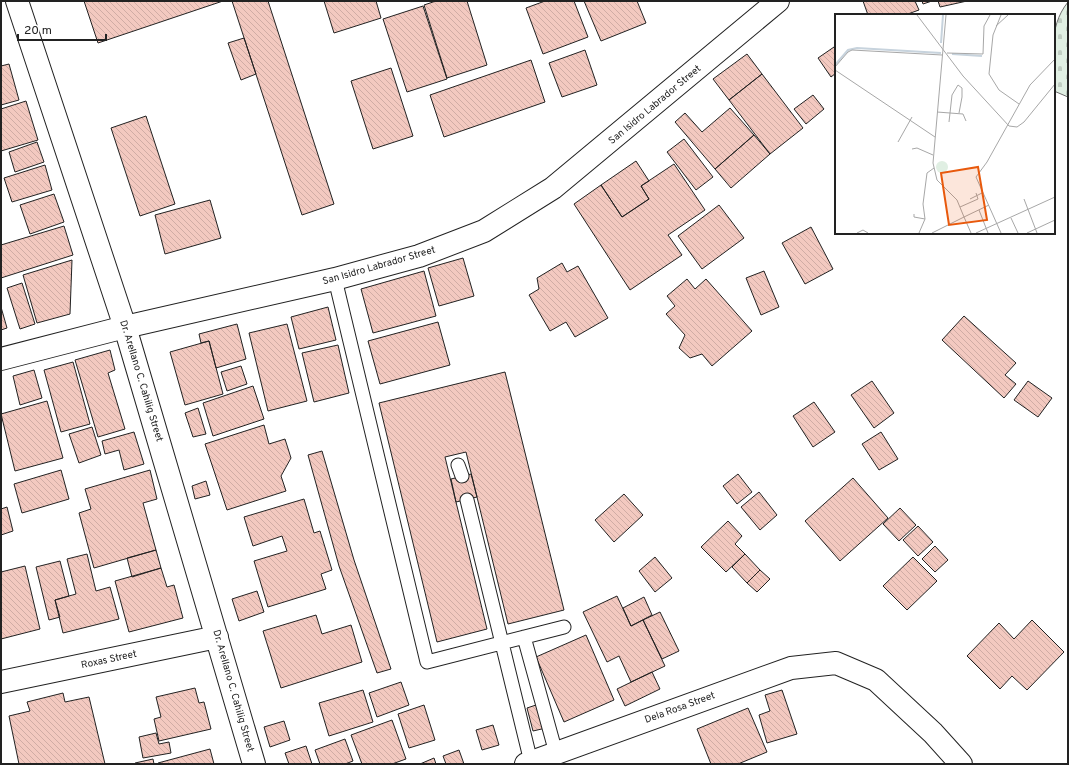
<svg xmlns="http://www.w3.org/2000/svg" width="1069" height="765" font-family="Overpass,sans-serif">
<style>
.cemetery{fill:url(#cemetery-stones);stroke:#6f6f6f}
.building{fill:url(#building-back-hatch);stroke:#222}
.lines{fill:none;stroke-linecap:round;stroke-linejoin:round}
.service-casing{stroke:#222;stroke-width:15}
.minor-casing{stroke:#222;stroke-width:24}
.secondary-casing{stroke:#222;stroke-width:24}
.service{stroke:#fff;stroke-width:13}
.minor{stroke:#fff;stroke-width:22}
.secondary{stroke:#fff;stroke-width:22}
.labels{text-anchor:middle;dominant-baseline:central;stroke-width:3;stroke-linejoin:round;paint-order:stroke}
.street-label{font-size:10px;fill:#222;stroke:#fff}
.inset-river{fill:none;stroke:#c7d3dd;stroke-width:2}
.inset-road{fill:none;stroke:#a7a7a7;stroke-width:1}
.view{fill:#e8590c;fill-opacity:0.15;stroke:#e8590c;stroke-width:2}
.inset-edge{fill:none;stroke:#222;stroke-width:2}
</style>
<defs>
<pattern id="cemetery-stones" width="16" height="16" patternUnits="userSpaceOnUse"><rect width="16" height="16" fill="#e0efe3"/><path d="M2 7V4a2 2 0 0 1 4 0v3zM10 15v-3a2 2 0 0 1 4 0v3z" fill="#c0cdc2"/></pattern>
<pattern id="building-back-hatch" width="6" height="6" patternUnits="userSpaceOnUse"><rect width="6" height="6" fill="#f3c9c0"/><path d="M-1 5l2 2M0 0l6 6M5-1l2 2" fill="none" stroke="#d0aca5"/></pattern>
</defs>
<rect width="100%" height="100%" fill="#fff"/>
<path class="cemetery" d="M1068 2V97L1054 91C1054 60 1047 28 1068 2Z"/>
<path class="building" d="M84 1H223L98 43Z
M232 1H268L334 204 302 215Z
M324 1H376L381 18 334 33Z
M436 1H467L487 65 447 78 424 5Z
M545 1H574L588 37 543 54 526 8Z
M584 1H637L646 23 601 41Z
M863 1H915L919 10 905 15H868Z
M922 1H932L923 4Z
M938 1H967L940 7Z
M423 6 447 79 407 92 383 19Z
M244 38 256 74 241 80 228 43Z
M834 47 836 51V73L831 77 818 58Z
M585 50 597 85 562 97 549 63Z
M747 54 762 74 729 100 713 79Z
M531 60 545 102 444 137 430 95Z
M9 64 19 100 1 105V66Z
M391 68 413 136 373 149 351 81Z
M762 74 803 128 770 154 729 100Z
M813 95 824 109 806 124 794 109Z
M26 101 38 140 1 151V109Z
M730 108 754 135 715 169 675 122 685 113 702 132Z
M146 116 175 204 140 216 111 128Z
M754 135 770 154 731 188 715 169Z
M684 139 713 177 696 190 667 152Z
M37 142 44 162 15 172 9 152Z
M636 161 649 181 641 186 649 199 622 217 601 185Z
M674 164 705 210 668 235 682 255 630 290 574 204 601 185 622 217 649 199 641 186Z
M45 165 52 190 12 202 4 178Z
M54 194 64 222 30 234 20 205Z
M210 200 221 238 165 254 155 215Z
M719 205 744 238 702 269 678 236Z
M64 226 73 255 1 278V245Z
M811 227 833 269 805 284 782 243Z
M463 258 474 296 439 306 428 268Z
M72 260 70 314 37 323 23 275Z
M562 263 567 272 578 266 608 318 575 337 566 322 550 331 529 295 539 289 537 278Z
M424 271 436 316 373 333 361 289Z
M764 271 779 307 761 315 746 278Z
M687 279 695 289 706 279 752 331 712 366 702 354 690 358 679 348 685 335 666 314 675 306 667 296Z
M22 283 35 324 20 329 7 288Z
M1 307 7 328 1 330Z
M328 307 336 340 299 349 291 317Z
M964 316 1016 363 1005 375 1016 384 1004 398 942 340Z
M438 322 450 365 380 384 368 341Z
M237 324 246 359 216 368 209 341 201 343 199 334Z
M287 324 307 401 268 411 249 333Z
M209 341 223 394 185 405 170 352Z
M338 345 349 393 314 402 302 353Z
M110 350 115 370 108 373 125 429 98 437 75 360Z
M73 362 90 424 61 432 44 370Z
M241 366 247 384 227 391 221 372Z
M34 370 42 398 20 405 13 376Z
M505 372 564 610 508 624 466 452 445 457 487 629 437 642 379 403Z
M872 381 894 413 874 428 851 395Z
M1028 381 1052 398 1038 417 1014 400Z
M253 386 264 419 213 436 203 403Z
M47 401 63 458 15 471 1 414Z
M814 402 835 432 813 447 793 416Z
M198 408 206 434 193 437 185 413Z
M264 425 269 444 285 439 291 458 281 476 286 491 227 510 205 444Z
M92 427 101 455 79 463 69 434Z
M134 432 144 464 124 470 119 450 105 454 102 441Z
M881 432 898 459 879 470 862 444Z
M322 451 354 560 391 669 377 673 339 566 308 455Z
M61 470 69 499 22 513 14 484Z
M150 470 157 499 143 503 156 550 94 568 79 513 91 509 85 489Z
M471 474 477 497 456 502 451 479Z
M738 474 752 492 737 504 723 486Z
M853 478 888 518 840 561 805 521Z
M206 481 210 495 195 499 192 486Z
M759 492 777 515 760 530 741 507Z
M624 494 643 515 614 542 595 520Z
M304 499 314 533 320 531 332 570 321 574 326 589 268 607 254 561 287 551 282 536 253 546 244 517Z
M7 507 13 531 1 535V509Z
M900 508 916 525 899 541 883 524Z
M728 521 742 536 735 544 745 554 726 572 701 547Z
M918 526 933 542 918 556 903 540Z
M935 546 948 560 935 572 922 559Z
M156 550 161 568 132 577 127 558Z
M87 554 96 591 110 587 119 619 63 633 55 600 76 594 67 559Z
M745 554 760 570 747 583 732 567Z
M655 557 672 578 655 592 639 571Z
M913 557 937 581 907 610 883 586Z
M60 561 69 596 55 600 60 617 49 620 36 567Z
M25 566 40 629 1 639V572Z
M161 568 167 587 174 585 183 618 129 632 115 581Z
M760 570 770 579 757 592 747 583Z
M257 591 264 612 239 621 232 599Z
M617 596 631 626 643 620 665 666 631 682 619 656 607 662 583 612Z
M644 597 652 615 631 626 623 608Z
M660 612 679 651 662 659 643 620Z
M316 615 322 634 351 625 362 662 281 688 263 631Z
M1032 620 1064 652 1027 690 1012 676 1000 689 967 656 999 623 1014 639Z
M586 635 614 700 564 722 536 657Z
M652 672 660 689 625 706 617 689Z
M401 682 409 705 377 717 369 693Z
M195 688 199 703 204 702 211 729 159 741 154 719 161 717 156 697Z
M363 690 373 722 329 736 319 703Z
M782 690 797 734 767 743 759 715 770 711 765 695Z
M63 693 65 702 89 697 105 764H19L9 716 30 711 27 702Z
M539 704 546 728 533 731 527 708Z
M424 705 435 740 409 748 398 714Z
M748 708 767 752 738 764H711L697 729Z
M392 720 406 759 392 764H362L351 735Z
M284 721 290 740 270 747 264 727Z
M493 725 499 745 482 750 476 730Z
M156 733 159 744 169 742 171 753 143 758 139 737Z
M345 739 353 761 345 764H320L315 750Z
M306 746 312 764H289L285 753Z
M210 749 214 764H158V763Z
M459 750 464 764H446L443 756Z
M434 758 436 764H420Z
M153 759 154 764H135V763Z"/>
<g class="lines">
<defs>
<path id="service" d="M335 279 427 662 564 627
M458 465 462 476
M467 500 531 762
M524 637 556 753"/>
<path id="minor" d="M1 359 125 327 254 764
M1 682 217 637
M526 764 791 668 836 663 876 680 933 733 961 764"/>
<path id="secondary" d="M17 1 125 327 335 279 419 256 484 231 553 188 778 1"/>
</defs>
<use href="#service" class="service-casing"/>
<use href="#minor" class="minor-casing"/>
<use href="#secondary" class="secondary-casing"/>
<use href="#service" class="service"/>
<use href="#minor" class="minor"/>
<use href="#secondary" class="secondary"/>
</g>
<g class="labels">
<g class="street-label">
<text transform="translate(655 105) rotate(-40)">San Isidro Labrador Street</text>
<text transform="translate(379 266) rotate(-16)">San Isidro Labrador Street</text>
<text transform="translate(141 381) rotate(73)">Dr. Arellano C. Cahilig Street</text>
<text transform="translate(109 660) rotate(-12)">Roxas Street</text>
<text transform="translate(233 691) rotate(74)">Dr. Arellano C. Cahilig Street</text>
<text transform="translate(680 708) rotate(-20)">Dela Rosa Street</text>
</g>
</g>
<g transform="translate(835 14)">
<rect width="220" height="220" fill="#fff"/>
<path d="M101 153a6 6 0 1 1 12 0a6 6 0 1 1-12 0Z" fill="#e0efe3"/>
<path class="inset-river" d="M106 29 108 1M117 40 147 42M0 51 13 36 22 34 106 39"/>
<path class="inset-road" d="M82 1 128 62 174 112 182 113 189 108 220 70M166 1 158 21 154 60 164 76 184 90M161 12 173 1M112 39 148 40 149 12 155 1M0 53 13 38 17 36 107 41M0 56 100 123M102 98 128 100 131 107M114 108 117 81 123 71 127 74V83L124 99M63 128 77 103M77 135 82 134 98 141M135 185 147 179M189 185 202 219M125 193 143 185 141 179M144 196 153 219M79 200V203L90 205M176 204 183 219M22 219 28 216 33 219M84 219 90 205 88 190 92 159 99 154M97 219 129 203 122 186 102 166 98 149 111 1M136 219 129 203 154 191M141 219 220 183M166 219 141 163 152 148 195 71 220 45M192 219 220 206"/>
<path class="view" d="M143 153 152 206 114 211 106 159Z"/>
<rect width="220" height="220" class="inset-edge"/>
</g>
<rect width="1069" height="765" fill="none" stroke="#222222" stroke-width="4"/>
<path d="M18 34v6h88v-6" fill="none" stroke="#222222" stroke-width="2"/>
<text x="24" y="34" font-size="12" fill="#222222" stroke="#ffffff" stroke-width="3" paint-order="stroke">20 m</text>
</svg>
